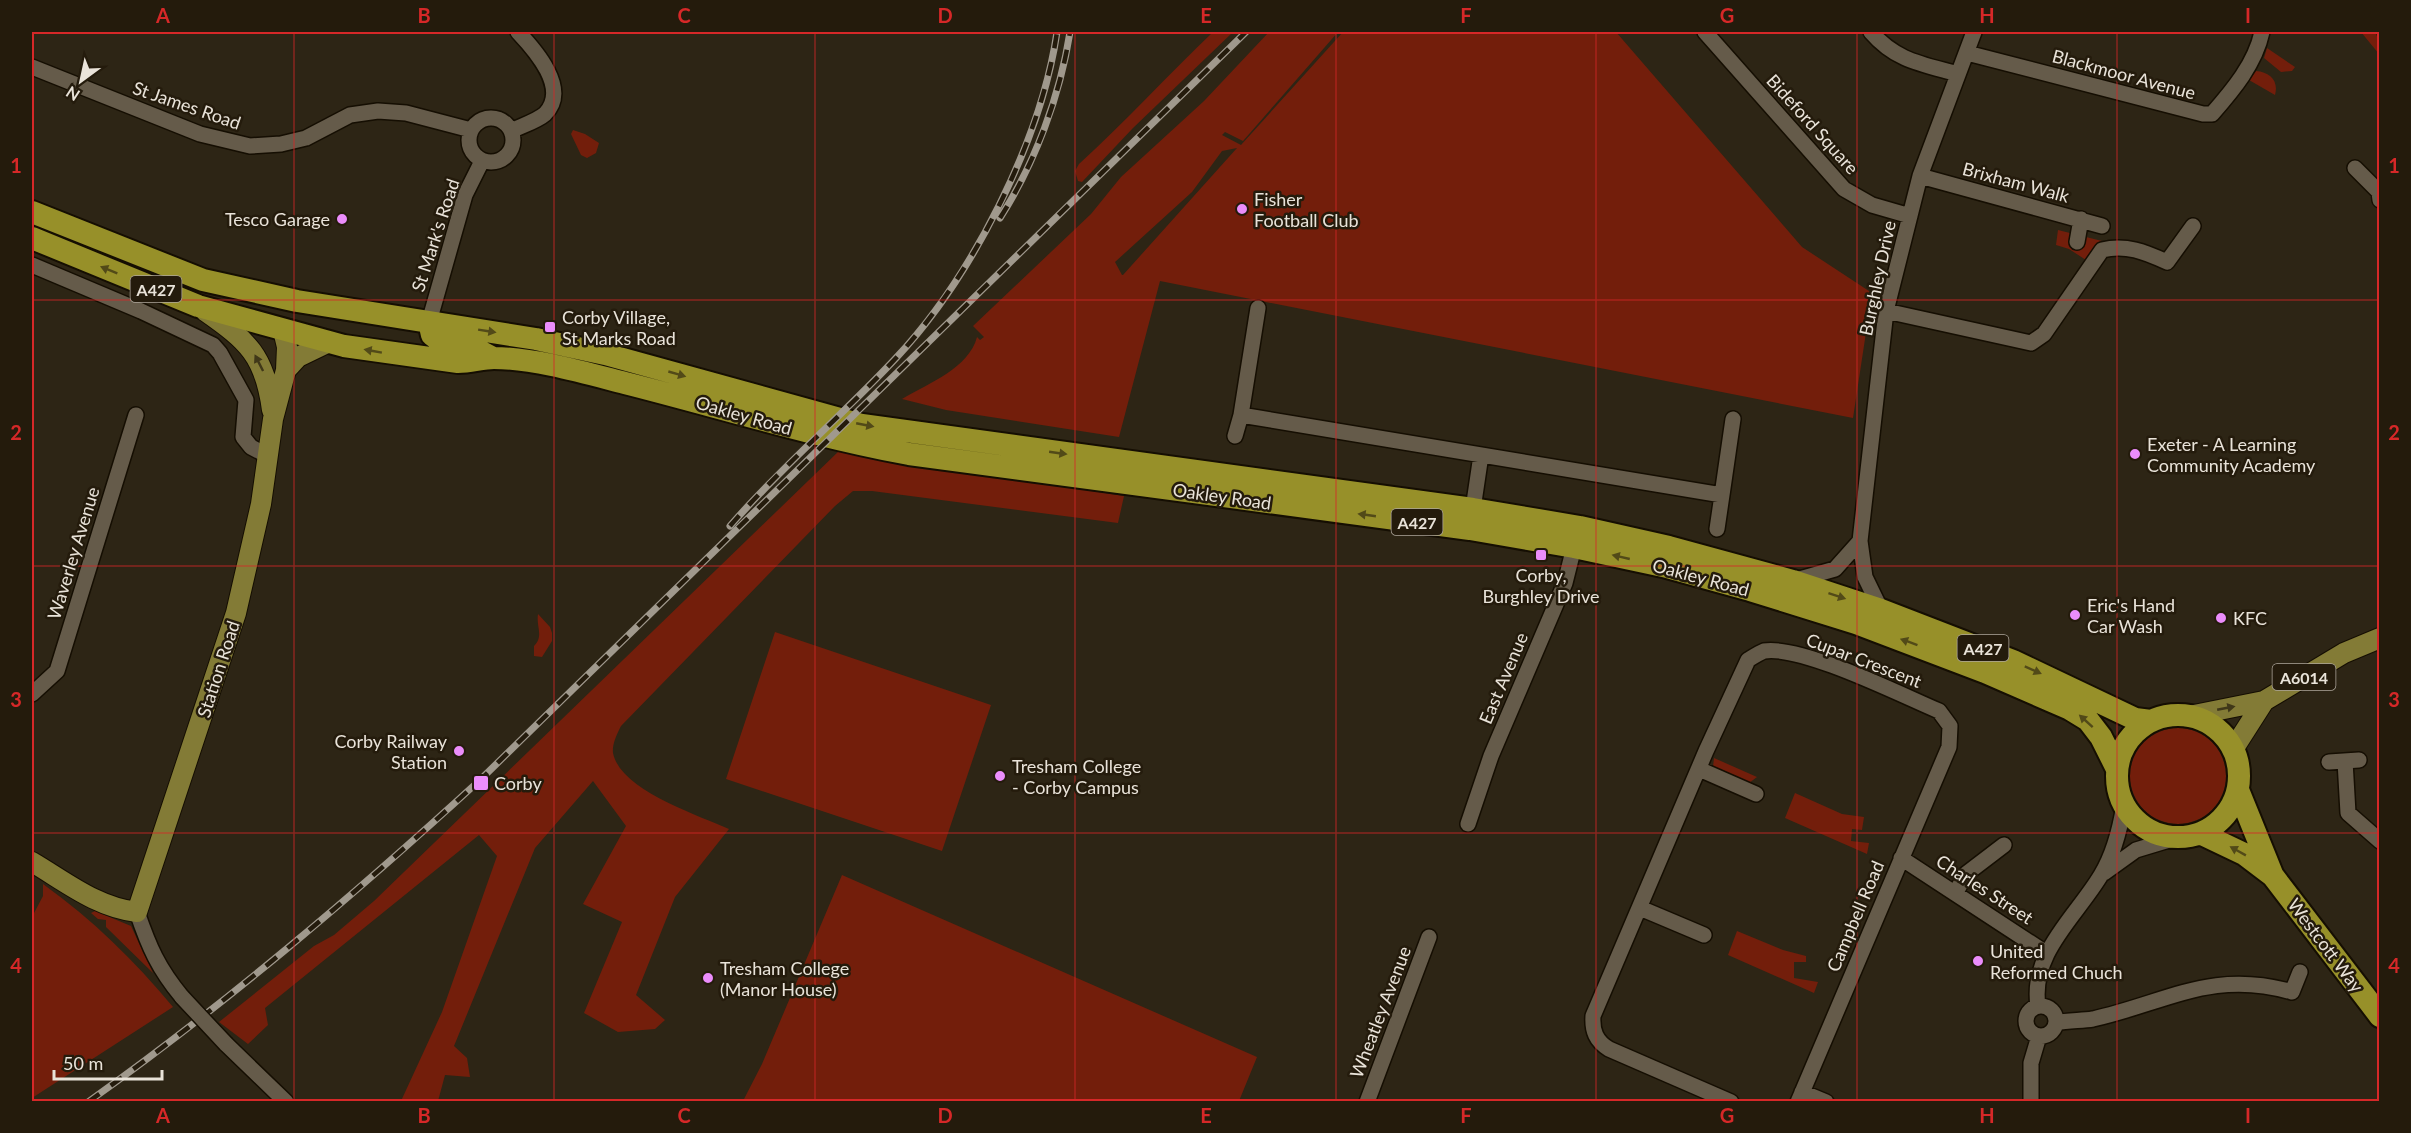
<svg xmlns="http://www.w3.org/2000/svg" width="2411" height="1133" font-family="Lato,sans-serif">
<style>
.green{fill:#731e0b;fill-rule:evenodd}
.lines{fill:none;stroke-linecap:round;stroke-linejoin:round}
.minor-casing{stroke:#150e02;stroke-width:18}
.major-casing{stroke:#150e02;stroke-width:22}
.highway-casing{stroke:#150e02;stroke-width:26}
.minor{stroke:#655b4a;stroke-width:15}
.major{stroke:#837b36;stroke-width:20}
.highway{stroke:#979029;stroke-width:22}
.rail-casing{stroke:#a0998d;stroke-width:7}
.rail{stroke:#241b0c;stroke-width:4.5;stroke-dasharray:14;stroke-linecap:butt}
.minor-bridge-casing{stroke:#150e02;stroke-width:18;stroke-linecap:butt}
.minor-bridge{stroke:#655b4a;stroke-width:15}
.oneway{fill:#524a18}
.oneway2{fill:#403819}
.grid{fill:none;stroke:#d62828;stroke-width:1.5;stroke-opacity:0.55}
.poi-dot{fill:#eb8dfb;stroke:#241b0c;stroke-width:2}
.labels{text-anchor:middle;dominant-baseline:central;stroke-width:5;stroke-linejoin:round;paint-order:stroke}
.shield{fill:#241b0c;stroke:#aea79c;stroke-width:1.5}
.shield-label{font-size:16px;font-weight:bold;fill:#e9e3d9}
.street-label{font-size:18px;fill:#e9e3d9;stroke:#241b0c}
.poi-label{font-size:18px;fill:#e9e3d9;stroke:#241b0c;text-anchor:start}
.neatline{fill:none;stroke:#d62828;stroke-width:2}
.grid-label{font-size:20px;text-anchor:middle;font-weight:bold;fill:#d62828}
</style>
<rect width="100%" height="100%" fill="#2d2515"/>
<path class="green" d="M1213 32H1233L1133 128 1082 182 1078 181 1075 171 1079 164C1126 121 1168 75 1213 32Z
M1269 32H1338L1243 141 1225 132 1222 135 1241 145 1343 32H1616L1802 247 1872 293 1853 418 1160 281 1119 437 946 410 902 399C929 383 969 368 977 337L980 340 984 337 973 326 1091 214 1121 177 1204 101ZM1237 148 1123 275H1122L1115 262 1192 192 1222 151Z
M2361 32H2375L2379 41V54Z
M2267 48 2295 67 2292 71 2281 72 2264 58Z
M2256 71C2270 72 2279 81 2275 95L2249 80Z
M573 130 585 134 599 143 596 153 587 158 581 155 571 134Z
M2058 230 2102 241 2098 243 2086 260 2069 249 2056 245Z
M839 451 1124 496 1118 523 872 491H853L835 506 621 726C617 734 612 744 613 753 620 790 698 815 729 829L675 897 636 995 665 1020 655 1029 618 1032 584 1013 622 922 583 904 626 826 593 781 535 848 454 1046 467 1058 470 1077 445 1075 438 1101H401L442 1012 497 856 479 835 265 1008 268 1025 248 1044 219 1022 314 946 334 935 374 901Z
M538 614 550 627 552 633V641L542 657 534 656V646C544 636 536 627 538 614Z
M775 632 991 705 942 851 726 779Z
M2130 776a48 48 0 1 1 96 0a48 48 0 1 1-96 0Z
M1714 758 1757 777 1749 783 1713 767Z
M1795 793 1842 814 1864 817 1862 830 1852 829 1851 841 1869 843 1867 854 1785 818Z
M842 875 1257 1057 1239 1101H743L762 1064Z
M43 884C93 920 134 960 173 1007L32 1098V917L43 896Z
M95 911 131 926 153 973 106 927V920L98 919 91 913Z
M1737 931 1783 950 1806 956V962H1794V978L1818 982 1814 993 1728 955Z"/>
<g class="lines">
<defs>
<path id="minor" d="M1705 32 1844 189 1872 205 1910 216
M1871 32C1896 61 1922 64 1958 74
M1967 53 2203 114H2212C2233 90 2255 64 2262 32
M32 67 200 134 250 146 281 144 306 138 350 115 378 111 406 113 471 130
M469 140a22 22 0 1 1 44 0a22 22 0 1 1-44 0Z
M511 131C521 126 537 121 545 114 570 89 535 50 518 32
M2355 168 2379 192 2380 200
M1920 176 2102 226
M2077 242 2081 219
M32 265 141 311 213 345 220 353 246 400 243 437 251 447 268 456
M1258 308 1241 415 1722 495 1733 419
M1886 311 2031 343 2044 334 2102 250C2126 244 2145 252 2167 262L2193 226
M429 322 465 195 482 161
M1235 436 1241 415
M1473 509 1481 455
M1717 529 1722 495
M1796 580 1835 569 1860 541
M1881 610 1865 577 1860 541 1886 311 1920 176 1974 32
M32 694 57 671 136 415
M2345 761 2348 813 2380 841
M2329 762 2359 760
M1699 769 1756 794
M1468 824 1491 756 1565 583 1574 547
M1901 858 2046 953
M2104 873 2136 850 2179 837
M1956 892 1966 874 2004 845
M1640 908 1704 935
M137 912C149 947 158 968 182 997
M2026 1021a15 15 0 1 1 30 0a15 15 0 1 1-30 0Z
M2038 1006C2030 953 2076 917 2101 875 2114 854 2120 829 2124 805
M2056 1023C2068 1020 2081 1021 2093 1019 2168 1002 2213 969 2292 992L2300 972
M226 1044 286 1102
M1802 1092 1826 1102
M1367 1102 1429 937
M1731 1102 1609 1049C1596 1041 1592 1031 1593 1016L1706 751 1748 660C1753 657 1759 653 1764 651 1802 645 1901 695 1939 711L1950 726 1949 747 1798 1102
M2031 1102V1063L2039 1036"/>
<path id="major" d="M205 311C248 341 265 356 272 410
M286 370 298 357 329 342
M2189 716 2264 701 2344 653 2380 638
M2234 748 2264 701
M32 862C66 882 96 907 137 912L236 613 261 504 273 419 286 370 287 347 283 330"/>
<path id="highway" d="M32 212 203 280 297 301 536 339 605 354 862 425 1473 509 1580 527 1669 547 1793 581 1881 610 2013 661 2135 719 2151 721
M32 238 198 306 344 346 458 362C471 362 482 358 494 358 534 358 586 373 625 383 720 407 812 436 909 454L1470 529 1574 547 1663 566 1750 590 1856 623 1985 672 2070 709 2088 720 2101 737 2117 769
M429 322 432 335 440 341 474 348 493 358
M2117 776a61 61 0 1 1 122 0a61 61 0 1 1-122 0Z
M2238 790 2272 874
M2200 833 2244 854 2273 876 2380 1016"/>
</defs>
<use href="#minor" class="minor-casing"/>
<use href="#major" class="major-casing"/>
<use href="#highway" class="highway-casing"/>
<use href="#minor" class="minor"/>
<use href="#major" class="major"/>
<use href="#highway" class="highway"/>
<defs>
<path id="rail" d="M1000 218C1035 163 1060 96 1070 32
M730 526C782 466 843 415 896 358 972 277 1041 141 1057 32
M88 1102C227 1003 354 895 480 780L1246 32"/>
</defs>
<use href="#rail" class="rail-casing"/>
<use href="#rail" class="rail"/>
<defs>
<path id="minor-bridge" d="M182 997 226 1044"/>
</defs>
<use href="#minor-bridge" class="minor-bridge-casing"/>
<use href="#minor-bridge" class="minor-bridge"/>
</g>
<defs><path id="oneway-solid" d="M-6-.8H1V-3.2L6.5 0L1 3.2V.8H-6Z" transform="scale(1.5)"/></defs>
<g class="oneway">
<use href="#oneway-solid" transform="translate(109 270) rotate(-158)"/>
<use href="#oneway-solid" transform="translate(487 331) rotate(9)"/>
<use href="#oneway-solid" transform="translate(373 351) rotate(-170)"/>
<use href="#oneway-solid" transform="translate(677 374) rotate(16)"/>
<use href="#oneway-solid" transform="translate(865 425) rotate(11)"/>
<use href="#oneway-solid" transform="translate(1058 453) rotate(8)"/>
<use href="#oneway-solid" transform="translate(1367 515) rotate(-172)"/>
<use href="#oneway-solid" transform="translate(1621 557) rotate(-167)"/>
<use href="#oneway-solid" transform="translate(1837 596) rotate(18)"/>
<use href="#oneway-solid" transform="translate(1909 642) rotate(-160)"/>
<use href="#oneway-solid" transform="translate(2033 670) rotate(24)"/>
<use href="#oneway-solid" transform="translate(2086 721) rotate(-138)"/>
<use href="#oneway-solid" transform="translate(2238 851) rotate(-151)"/>
</g>
<g class="oneway2">
<use href="#oneway-solid" transform="translate(259 363) rotate(-117)"/>
<use href="#oneway-solid" transform="translate(2226 708) rotate(-11)"/>
</g>
<path class="grid" d="M294 32V1102M554 32V1102M815 32V1102M1075 32V1102M1336 32V1102M1596 32V1102M1857 32V1102M2117 32V1102M32 300H2380M32 566H2380M32 833H2380"/>
<g class="poi-dot">
<circle cx="1242" cy="209" r="6"/>
<circle cx="342" cy="219" r="6"/>
<rect x="544" y="321" width="12" height="12" rx="3"/>
<circle cx="2135" cy="454" r="6"/>
<rect x="1535" y="549" width="12" height="12" rx="3"/>
<circle cx="2075" cy="615" r="6"/>
<circle cx="2221" cy="618" r="6"/>
<circle cx="459" cy="751" r="6"/>
<circle cx="1000" cy="776" r="6"/>
<rect x="473" y="775" width="16" height="16" rx="3"/>
<circle cx="1978" cy="961" r="6"/>
<circle cx="708" cy="978" r="6"/>
</g>
<g class="labels">
<g class="shield">
<rect x="130.5" y="276" width="51" height="26" rx="4.5"/>
<rect x="1391.5" y="509" width="51" height="26" rx="4.5"/>
<rect x="1957.5" y="635" width="51" height="26" rx="4.5"/>
<rect x="2272.5" y="664" width="63" height="26" rx="4.5"/>
</g>
<g class="shield-label">
<text x="156" y="289">A427</text>
<text x="1417" y="522">A427</text>
<text x="1983" y="648">A427</text>
<text x="2304" y="677">A6014</text>
</g>
<g class="street-label">
<text transform="translate(2124 74) rotate(15)">Blackmoor Avenue</text>
<text transform="translate(187 105) rotate(19)">St James Road</text>
<text transform="translate(1813 124) rotate(48)">Bideford Square</text>
<text transform="translate(2016 182) rotate(15)">Brixham Walk</text>
<text transform="translate(435 235) rotate(-72)">St Mark's Road</text>
<text transform="translate(1877 278) rotate(-78)">Burghley Drive</text>
<text transform="translate(744 415) rotate(16)">Oakley Road</text>
<text transform="translate(1222 496) rotate(8)">Oakley Road</text>
<text transform="translate(73 553) rotate(-73)">Waverley Avenue</text>
<text transform="translate(1701 577) rotate(15)">Oakley Road</text>
<text transform="translate(1864 660) rotate(21)">Cupar Crescent</text>
<text transform="translate(218 669) rotate(-72)">Station Road</text>
<text transform="translate(1503 678) rotate(-67)">East Avenue</text>
<text transform="translate(1985 889) rotate(33)">Charles Street</text>
<text transform="translate(1855 916) rotate(-67)">Campbell Road</text>
<text transform="translate(2326 945) rotate(53)">Westcott Way</text>
<text transform="translate(1380 1012) rotate(-69)">Wheatley Avenue</text>
</g>
<g class="poi-label">
<text x="1254" y="199">Fisher<tspan x="1254" dy="21">Football Club</tspan></text>
<text x="330" y="219" text-anchor="end">Tesco Garage</text>
<text x="562" y="317">Corby Village,<tspan x="562" dy="21">St Marks Road</tspan></text>
<text x="2147" y="444">Exeter - A Learning<tspan x="2147" dy="21">Community Academy</tspan></text>
<text x="1541" y="575" text-anchor="middle">Corby,<tspan x="1541" dy="21">Burghley Drive</tspan></text>
<text x="2087" y="605">Eric's Hand<tspan x="2087" dy="21">Car Wash</tspan></text>
<text x="2233" y="618">KFC</text>
<text x="447" y="741" text-anchor="end">Corby Railway<tspan x="447" dy="21">Station</tspan></text>
<text x="1012" y="766">Tresham College<tspan x="1012" dy="21">- Corby Campus</tspan></text>
<text x="494" y="783">Corby</text>
<text x="1990" y="951">United<tspan x="1990" dy="21">Reformed Chuch</tspan></text>
<text x="720" y="968">Tresham College<tspan x="720" dy="21">(Manor House)</tspan></text>
</g>
</g>
<rect width="2411" height="1133" fill="none" stroke="#241b0c" stroke-width="66"/>
<g transform="translate(81 81) rotate(213)" stroke="#241b0c" stroke-width="4.5" paint-order="stroke">
<path d="M0-4.5L10 22L0 15L-10 22Z" fill="#e9e3d9"/>
<text y="-9" font-size="16" font-weight="bold" text-anchor="middle" fill="#e9e3d9">N</text>
</g>
<path d="M54 1070v9h108v-9" fill="none" stroke="#e9e3d9" stroke-width="3"/>
<text x="63" y="1070" font-size="18" fill="#e9e3d9" stroke="#241b0c" stroke-width="4.5" paint-order="stroke">50 m</text>
<rect x="33" y="33" width="2345" height="1067" class="neatline"/>
<g class="grid-label">
<text x="163" y="23">A</text>
<text x="424" y="23">B</text>
<text x="684" y="23">C</text>
<text x="945" y="23">D</text>
<text x="1206" y="23">E</text>
<text x="1466" y="23">F</text>
<text x="1727" y="23">G</text>
<text x="1987" y="23">H</text>
<text x="2248" y="23">I</text>
<text x="16" y="173">1</text>
<text x="2394" y="173">1</text>
<text x="16" y="440">2</text>
<text x="2394" y="440">2</text>
<text x="16" y="707">3</text>
<text x="2394" y="707">3</text>
<text x="16" y="973">4</text>
<text x="2394" y="973">4</text>
<text x="163" y="1123">A</text>
<text x="424" y="1123">B</text>
<text x="684" y="1123">C</text>
<text x="945" y="1123">D</text>
<text x="1206" y="1123">E</text>
<text x="1466" y="1123">F</text>
<text x="1727" y="1123">G</text>
<text x="1987" y="1123">H</text>
<text x="2248" y="1123">I</text>
</g>
</svg>
